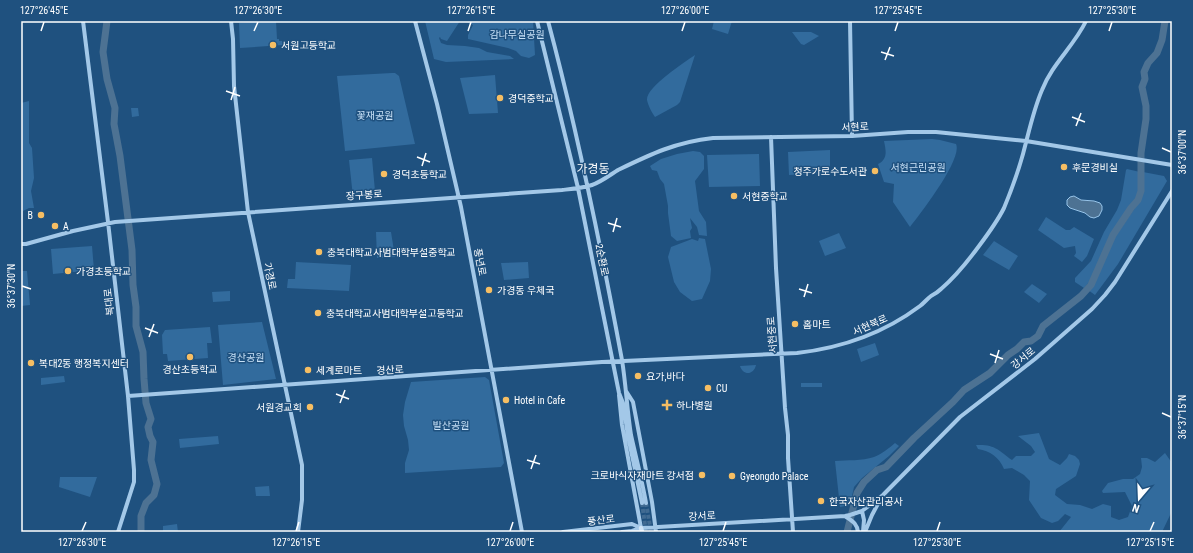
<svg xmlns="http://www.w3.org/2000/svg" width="1193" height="553" font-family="'Roboto Condensed','Noto Sans KR',sans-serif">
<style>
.green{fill:#326b9d}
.water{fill:#4d7293;stroke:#97c4e9}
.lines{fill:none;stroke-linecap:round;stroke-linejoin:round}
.river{stroke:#4d7293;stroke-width:7}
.tertiary-tunnel{stroke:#416b92;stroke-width:4;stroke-dasharray:4 2;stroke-linecap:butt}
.tertiary{stroke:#a3c8e8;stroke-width:4}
.secondary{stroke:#cee3f6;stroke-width:4.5}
.ticks{fill:none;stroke:#fff;stroke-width:1.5}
.poi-dot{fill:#f6be63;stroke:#1f517f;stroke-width:1.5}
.labels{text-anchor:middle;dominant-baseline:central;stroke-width:3;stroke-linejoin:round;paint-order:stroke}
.park-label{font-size:10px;fill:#c7e0f6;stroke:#1f517f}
.poi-label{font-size:10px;fill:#fff;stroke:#1f517f;text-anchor:start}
.street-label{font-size:10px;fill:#fff;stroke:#1f517f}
.quarter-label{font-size:12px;fill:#fff;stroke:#1f517f}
.neatline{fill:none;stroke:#fff;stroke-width:1.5}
.ticks-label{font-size:10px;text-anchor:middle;fill:#fff}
</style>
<rect width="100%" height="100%" fill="#1f517f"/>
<path class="green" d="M276 21 277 39H279V41H282L283 45 240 48 239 23Z
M425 21H460L447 41 441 39 440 37 439 38 441 43 447 45 465 46 479 48 487 52 510 56 514 59 446 62 434 59Z
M464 21H533L535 55 529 58 521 56 516 51 508 48 468 39V35L473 25Z
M714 21H732L728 34 712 29Z
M792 32H811L819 36 804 45 801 44Z
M695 55 680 102 677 105 655 117C652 113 648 105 647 100 646 87 685 62 695 55Z
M392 73H395L399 76 415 144 345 151 337 76Z
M495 75 498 113 469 114 460 78Z
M29 101V143L32 148 34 178 31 191 34 208H29L23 211V240H21V103Z
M131 108H138L139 116 132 117Z
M932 139 940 140 956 144C963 159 920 214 910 227L893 202 894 184 884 182 878 164C888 159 886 151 884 141Z
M830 150V169L828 170V173L789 175 788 152Z
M693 151 700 152 704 156V169L695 181 699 211 706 222 707 236 699 235 697 227 690 218 692 228 690 231 691 238 677 241 671 236 668 213V206L664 184 660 179 657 171 652 170 650 166 661 159 677 154Z
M759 154 760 186 709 187 707 155Z
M372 158 375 191 374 192V195L353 197 349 160Z
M1127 169 1140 172V183L1138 195 1111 234 1091 280 1084 288 1075 282V278L1091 261 1104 232 1117 210 1121 200 1126 170Z
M1143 172 1164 176 1167 181 1118 264 1095 295 1088 290 1093 285 1115 237 1139 202 1144 190Z
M1046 217 1066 230H1070L1074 227 1094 239 1087 256 1082 262 1074 256 1076 253 1075 246 1064 248 1038 230Z
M376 232H391L395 257 377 258Z
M839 233 846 248 825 256 819 241Z
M699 238 705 239 711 269 710 281 702 299 692 301 680 292 674 282 668 257 671 247 692 239 698 241Z
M994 241 1018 256 1009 270 983 255Z
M92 246 94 270 53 274 51 249Z
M296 262 351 265 349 291 287 288 288 279H295Z
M528 262 529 278 504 280 501 263Z
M21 271H27L30 305 21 306Z
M1032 284 1047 294 1039 303 1024 292Z
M230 291V301L213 302 212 292Z
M262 322 276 379 223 385 218 325Z
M210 327 212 343H207L208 358 168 361 167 354H163L162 335 165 330Z
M875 343 879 355 861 362 857 349Z
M756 365C754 375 743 376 740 366Z
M64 376 65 382 41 385V378Z
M485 377 489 380 504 463 501 467 405 473V463L409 450 408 440 404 426 403 415 405 402 411 382Z
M801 383H822V387H801Z
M1039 433 1049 459 1060 465 1067 458 1069 454 1075 456 1079 460 1080 464 1076 476 1056 489 1055 495 1067 504 1080 505 1092 509 1103 504 1111 506V517L1119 520 1128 517 1132 506 1125 492 1103 493 1102 491 1108 483 1123 479H1133L1140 474 1142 467 1141 458H1147L1155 462 1165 453 1172 463V511L1162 532H1059L1071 517 1065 514 1058 521 1052 523 1041 518 1029 500 1030 481 1024 475 1012 468 1004 469C999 457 990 451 978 449L976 445C995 444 998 450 1012 460L1016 456H1031L1035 452 1031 446 1018 436Z
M218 436 219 444 180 448 179 439Z
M895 443 899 446 889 456 862 478 854 487 850 505 840 507 835 461C847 460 862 461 874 457 882 454 889 448 895 443Z
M60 477H97L90 497 59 487Z
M269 486 270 496H256L255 487Z
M177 524 178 532H163V526Z"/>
<path class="water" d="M1074 196 1081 200 1094 201 1100 203 1102 206V210L1099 216 1094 218 1090 217 1085 213 1070 208 1067 205V200L1070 197Z"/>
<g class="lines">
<path class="river" d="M107 21 103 52 107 79 115 108 114 124 120 156 132 250 133 285 136 307V326L143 352 144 379 146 403 151 419 148 427 150 436 153 442 151 460 157 484 154 495 146 503 141 516V532
M847 532 857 493 864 482 877 470 886 467 914 438 953 402 964 390 990 373 1008 355 1017 349 1024 342 1031 341 1038 336 1043 326 1081 296 1091 285 1113 235 1131 208 1138 200 1141 191V153L1146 119V106L1142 87 1145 79 1144 72 1148 63 1157 53 1162 40 1165 21"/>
<path class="tertiary-tunnel" d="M642 503 646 532
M646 503 651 532"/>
<path class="tertiary" d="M83 21 108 222 128 396 134 470V482L118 532
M231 21 233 39 234 86 248 212 302 465V500L298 532
M415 21 437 104 461 207 522 532
M537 21 578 188 619 393 623 403 628 436 642 503
M548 21C578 133 601 247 622 360 626 385 627 410 631 435 636 458 642 480 646 503
M850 21 852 136
M771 137 776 268 785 408 788 435V458L793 532
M21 244H26L73 231 115 222 562 190C571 189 583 188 592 185 601 182 610 175 618 170 651 154 676 142 713 138L852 136 908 132H936L1026 141 1172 165
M626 391 633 402 652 502 656 532
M619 395 622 425 641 528
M128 396 602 362 797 353C841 348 884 333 920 306 924 303 927 299 931 296 935 294 938 292 941 289 955 277 968 261 979 246 988 234 997 222 1004 208 1011 191 1018 172 1023 154 1029 132 1033 111 1042 90 1052 64 1074 46 1086 21
M862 511 864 520 863 532
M845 516C852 521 857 523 858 532
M563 532 632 524 641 528
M622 532 632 531 641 528 845 516 850 515 862 511 883 495 960 417 1035 359 1092 309 1105 295 1115 282 1172 191
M865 532 872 515 881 498"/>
<path class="secondary" d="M641 528 642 532"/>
</g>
<path class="ticks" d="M41 31 44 22M254 31 258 22M468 31 471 22M682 31 685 22M895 31 898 22M1109 31 1112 22M881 52 894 56M885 60 890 47M226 91 240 96M231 100 235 87M1072 117 1085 122M1076 126 1081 113M1162 148 1171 152M417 157 430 162M422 166 426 153M608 223 621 227M613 232 617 218M22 286 31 289M799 289 812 293M804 297 808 284M145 328 158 333M149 337 154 324M990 354 1003 359M995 363 999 350M336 394 349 399M340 403 345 390M1162 413 1171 417M527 460 540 464M531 469 536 455M82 531 86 522M296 531 299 522M510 531 513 522M723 531 726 522M937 531 940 522M1150 531 1154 522"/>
<g class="poi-dot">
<circle cx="273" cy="45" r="4"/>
<circle cx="500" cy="98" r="4"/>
<circle cx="1064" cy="167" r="4"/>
<circle cx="875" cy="171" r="4"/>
<circle cx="384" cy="174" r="4"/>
<circle cx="734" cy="196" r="4"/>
<circle cx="41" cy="215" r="4"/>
<circle cx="55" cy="226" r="4"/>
<circle cx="319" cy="252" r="4"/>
<circle cx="68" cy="271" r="4"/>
<circle cx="489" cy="290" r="4"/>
<circle cx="318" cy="313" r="4"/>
<circle cx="795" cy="324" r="4"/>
<circle cx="190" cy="357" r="4"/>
<circle cx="31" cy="363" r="4"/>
<circle cx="308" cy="370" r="4"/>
<circle cx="638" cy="376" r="4"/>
<circle cx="708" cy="388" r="4"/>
<circle cx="506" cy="400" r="4"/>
<path d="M665 399h4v4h4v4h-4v4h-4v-4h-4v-4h4z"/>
<circle cx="310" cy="407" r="4"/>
<circle cx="702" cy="475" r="4"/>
<circle cx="732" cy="476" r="4"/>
<circle cx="821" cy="501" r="4"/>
</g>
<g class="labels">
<g class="park-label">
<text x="517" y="34">감나무실공원</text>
<text x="375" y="115">꽃재공원</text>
<text x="918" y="167">서현근린공원</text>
<text x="246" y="357">경산공원</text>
<text x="451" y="425">발산공원</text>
</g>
<g class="poi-label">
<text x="281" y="45">서원고등학교</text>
<text x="508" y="98">경덕중학교</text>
<text x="1072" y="167">후문경비실</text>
<text x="867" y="171" text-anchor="end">청주가로수도서관</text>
<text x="392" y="174">경덕초등학교</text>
<text x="742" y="196">서현중학교</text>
<text x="33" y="215" text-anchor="end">B</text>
<text x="63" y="226">A</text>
<text x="327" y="252">충북대학교사범대학부설중학교</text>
<text x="76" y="271">가경초등학교</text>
<text x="497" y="290">가경동 우체국</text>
<text x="326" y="313">충북대학교사범대학부설고등학교</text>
<text x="803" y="324">홈마트</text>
<text x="39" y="363">복대2동 행정복지센터</text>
<text x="190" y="369" text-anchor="middle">경산초등학교</text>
<text x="316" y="370">세계로마트</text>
<text x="646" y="376">요가,바다</text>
<text x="716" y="388">CU</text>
<text x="514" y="400">Hotel in Cafe</text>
<text x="676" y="405">하나병원</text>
<text x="302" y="407" text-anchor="end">서원경교회</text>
<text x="694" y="475" text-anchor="end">크로바식자재마트 강서점</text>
<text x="740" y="476">Gyeongdo Palace</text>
<text x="829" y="501">한국자산관리공사</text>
</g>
<g class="street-label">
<text transform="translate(855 127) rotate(-3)">서현로</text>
<text transform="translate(364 195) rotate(-4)">장구봉로</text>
<text transform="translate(602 260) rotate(79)">2순환로</text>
<text transform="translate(480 262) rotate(79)">풍년로</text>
<text transform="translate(270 276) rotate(78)">가경로</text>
<text transform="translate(109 302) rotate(-96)">복대로</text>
<text transform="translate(870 325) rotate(-24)">서현북로</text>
<text transform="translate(772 335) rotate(-94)">서현중로</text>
<text transform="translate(1023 358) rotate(-39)">강서로</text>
<text transform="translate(390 370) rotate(-3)">경산로</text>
<text transform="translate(702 516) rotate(-3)">강서로</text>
<text transform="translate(601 520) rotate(-7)">풍산로</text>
</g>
<g class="quarter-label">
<text x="593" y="169">가경동</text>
</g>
</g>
<rect width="1193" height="553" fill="none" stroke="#1f517f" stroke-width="44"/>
<g transform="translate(1139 499) rotate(199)" stroke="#1f517f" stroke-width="3" paint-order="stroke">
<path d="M0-3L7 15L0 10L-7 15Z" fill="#ffffff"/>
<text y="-6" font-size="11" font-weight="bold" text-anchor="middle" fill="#ffffff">N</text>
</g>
<rect x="22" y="22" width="1149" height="509" class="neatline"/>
<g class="ticks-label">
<text x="44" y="14">127°26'45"E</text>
<text x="258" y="14">127°26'30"E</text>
<text x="471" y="14">127°26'15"E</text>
<text x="685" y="14">127°26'00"E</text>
<text x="898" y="14">127°25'45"E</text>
<text x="1112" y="14">127°25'30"E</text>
<text transform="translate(1182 152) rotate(-90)" y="4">36°37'00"N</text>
<text transform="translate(11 286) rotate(-90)" y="4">36°37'30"N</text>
<text transform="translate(1182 417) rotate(-90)" y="4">36°37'15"N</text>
<text x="82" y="546">127°26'30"E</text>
<text x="296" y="546">127°26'15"E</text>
<text x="510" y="546">127°26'00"E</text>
<text x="723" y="546">127°25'45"E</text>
<text x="937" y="546">127°25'30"E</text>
<text x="1150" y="546">127°25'15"E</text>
</g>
</svg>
